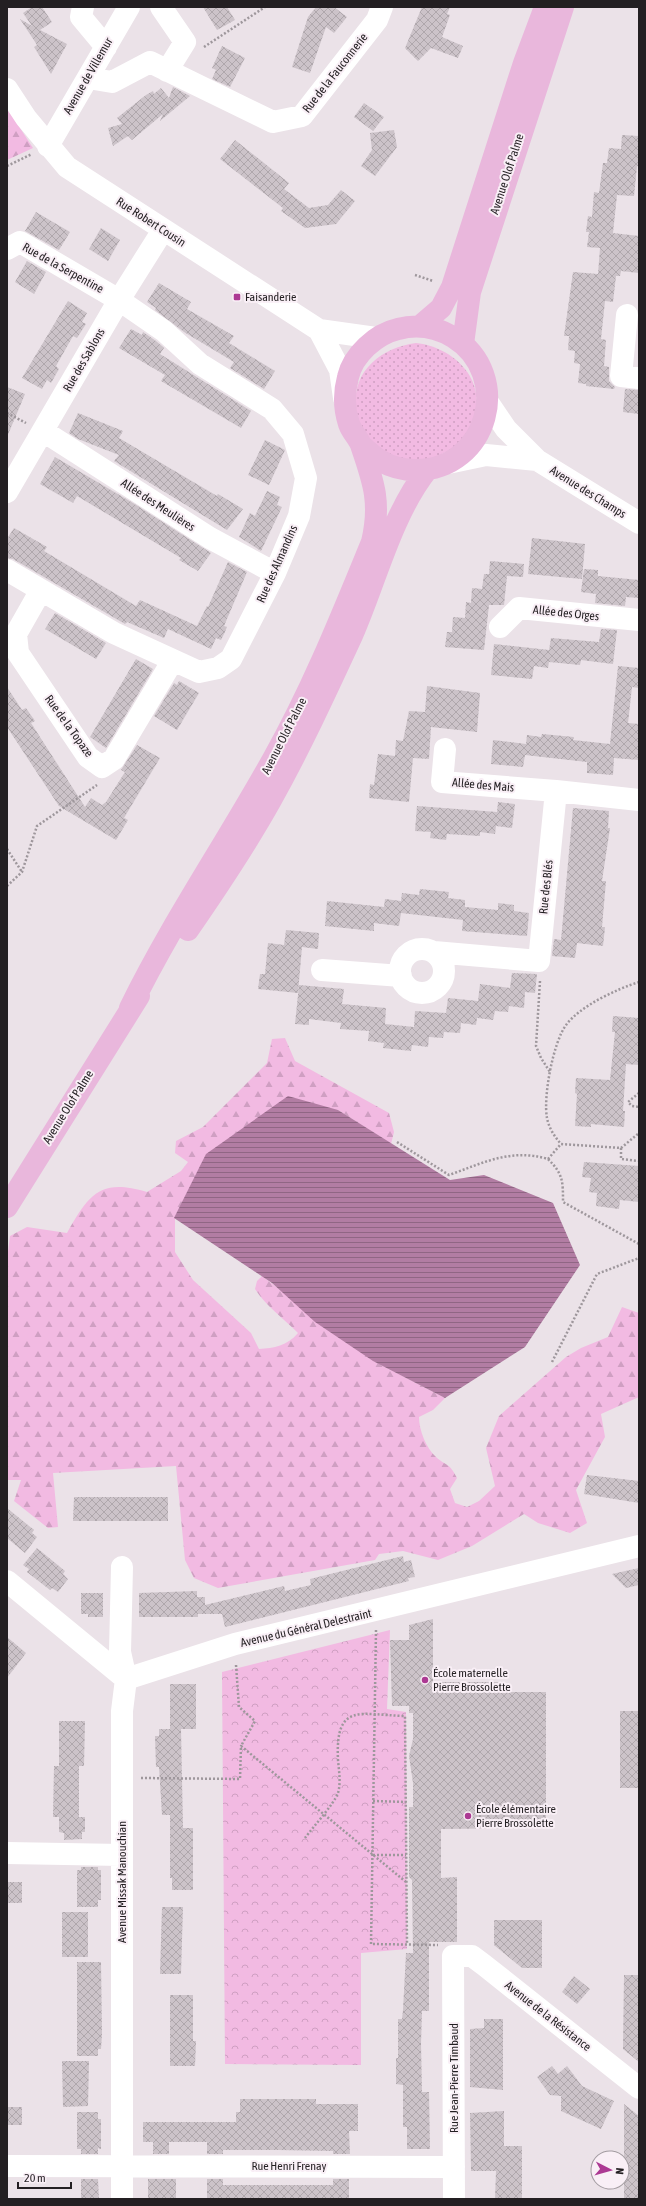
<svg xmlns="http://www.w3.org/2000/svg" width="646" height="2206" font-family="'Asap Condensed',sans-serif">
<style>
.grass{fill:url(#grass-dots)}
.forest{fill:url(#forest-firs)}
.park{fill:url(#park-crowns)}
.water{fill:url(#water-rules)}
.building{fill:url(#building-cross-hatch)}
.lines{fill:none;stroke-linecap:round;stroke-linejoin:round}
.path{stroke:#9e979c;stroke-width:2.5;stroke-dasharray:2 2;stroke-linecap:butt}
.minor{stroke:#fff;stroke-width:22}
.major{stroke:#e9b7dc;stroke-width:22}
.poi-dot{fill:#ac3993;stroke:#f9eff6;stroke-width:1.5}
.labels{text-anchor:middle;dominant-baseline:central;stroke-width:4;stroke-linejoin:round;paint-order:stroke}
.street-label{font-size:12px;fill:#231f22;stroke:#f9eff6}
.poi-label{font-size:12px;fill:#231f22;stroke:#f9eff6;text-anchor:start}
</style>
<defs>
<pattern id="grass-dots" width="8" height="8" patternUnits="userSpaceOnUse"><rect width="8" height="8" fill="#f2bae2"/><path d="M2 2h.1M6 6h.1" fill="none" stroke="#cf9fc2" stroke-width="1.8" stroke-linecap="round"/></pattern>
<pattern id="forest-firs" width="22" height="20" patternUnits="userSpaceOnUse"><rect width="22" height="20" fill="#f2bae2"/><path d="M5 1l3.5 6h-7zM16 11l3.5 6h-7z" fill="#cf9fc2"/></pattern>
<pattern id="park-crowns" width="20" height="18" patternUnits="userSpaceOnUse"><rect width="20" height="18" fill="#f2bae2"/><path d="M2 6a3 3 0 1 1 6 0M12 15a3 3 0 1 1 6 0" fill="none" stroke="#cf9fc2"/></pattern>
<pattern id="water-rules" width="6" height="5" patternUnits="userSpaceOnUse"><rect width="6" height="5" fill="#b27da3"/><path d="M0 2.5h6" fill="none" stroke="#906684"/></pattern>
<pattern id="building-cross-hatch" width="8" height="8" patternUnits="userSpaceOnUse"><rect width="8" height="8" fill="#ccc3c9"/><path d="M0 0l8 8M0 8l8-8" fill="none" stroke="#afa7ac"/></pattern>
</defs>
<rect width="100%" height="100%" fill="#ebe2e8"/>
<path class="grass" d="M416 343C453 347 487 379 474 418 473 423 471 432 468 436 460 446 440 456 429 465L380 454C373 445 364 435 358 425 356 420 356 412 356 407 352 370 383 347 416 343Z"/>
<path class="forest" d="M7 108 33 148 7 160Z
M285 1038 295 1061 389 1113 394 1132 391 1144 338 1110 175 1218V1252L193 1280 251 1333 259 1349C274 1348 287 1346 298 1333 283 1318 266 1306 255 1289L257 1281 262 1276 374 1361 445 1398 433 1410 419 1417C419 1430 426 1448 436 1457 447 1467 449 1462 457 1478L450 1489 455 1503 467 1507 479 1501 495 1486 486 1448 499 1416 566 1357 581 1348 608 1337 622 1307 639 1313V1397L601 1414 605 1437 576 1490 587 1523 570 1533 538 1523 524 1514 472 1546 438 1560 403 1551 379 1554 375 1560 218 1588 194 1578 185 1560 176 1466 53 1473 58 1527 48 1528 14 1501 21 1480H7V1260L10 1236 27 1227 67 1233C89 1194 100 1178 147 1192L181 1171 188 1162 175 1153 176 1141 203 1127 267 1063 272 1039Z"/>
<path class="park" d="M390 1630 387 1709 406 1712 407 1949 361 1953V2065L225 2064 222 1672Z"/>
<path class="water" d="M288 1096 338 1110 450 1180 484 1175 553 1203 580 1265 525 1347 445 1398 373 1361 315 1322 272 1283 174 1218 206 1154Z"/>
<path class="building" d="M32 7H42L52 22 40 30 67 44 51 74 34 47 37 45 20 19 32 26 23 13Z
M203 7H227L235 20 217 30Z
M316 7H334L347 17 334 33 326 27 310 73 292 67 308 17Z
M422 7H450L447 14 450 15 442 37 463 46 458 58 431 48 418 61 405 48Z
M222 46 245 58 230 87 212 79 216 70 212 68Z
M173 87 190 96 160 121 163 114 132 140 128 136 113 146 108 128 122 124 117 118 146 95 153 91 154 94 161 88 169 98Z
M364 103 384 117 373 131 354 117Z
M394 130 397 147 375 176 361 166 372 150 370 133Z
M622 135 639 136V167L637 166 634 196 617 195 613 233 639 236V273L621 271 620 276H616L613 302 605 301 601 339 606 340 604 366 609 367V381L615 387 614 389 586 386V384L578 383 580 364 574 363 575 351 568 350 569 336H564L573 272 598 274 600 248 587 247 589 232H586L588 216 592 217 594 192 599 193 603 163H607L609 148 621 149Z
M235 140 284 179 289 183 284 189 309 208 328 205 341 190 355 201 336 224 305 228 281 211 283 208 220 159Z
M36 212 70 232 59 250 25 231Z
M101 228 120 240 108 261 89 249Z
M27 261 46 272 34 294 15 282Z
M159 283 191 302 187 309 234 336 229 343 275 371 264 389 230 368 234 362 184 332 155 310 156 308 147 302Z
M68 301 87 313 82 322 86 324 77 338 73 336 56 366 59 369 51 383 47 380 42 389 22 378Z
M131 329 142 335 143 332 156 341 164 348 160 354 251 411 241 428 161 381 165 375 119 348Z
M7 387 25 394 7 437Z
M625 389 639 390V414L623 412Z
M78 413 123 431 119 438 217 496 218 494 243 509 227 530 114 461 119 455 78 439 69 433Z
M265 440 285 450 269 485 248 475Z
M55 457 133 503 211 553 198 571 179 560 181 558 77 496 73 503 40 484Z
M267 491 280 497 277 505 282 507 261 551 239 537 250 513 255 516Z
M14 528 47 547 44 551 136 606 140 600 197 626 207 606 208 607 228 562 247 572 224 626 227 627 224 634 221 640 216 638 211 649 168 629 164 638 127 622 125 624 13 559 7 558V539Z
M532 538 585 544 582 579 528 574Z
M490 561 524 564 523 577 507 576 504 605H489L484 650 445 647 447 632H452L453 617 465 618 466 602 471 603 472 588 482 589 484 574H489Z
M584 569 598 570V576L639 580V598L626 597 625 606 595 603 596 594 581 592Z
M55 613 106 643 96 659 45 629Z
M601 629 617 630 613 664 581 660 580 665 549 662 548 668 534 666 532 679 491 675 494 644 549 650 551 638 599 642Z
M136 659 153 669 106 748 90 737Z
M618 666 639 668V688L632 687 628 723 639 724V760L614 758 613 775 587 773V762L525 755 523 767 491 764 493 740 526 744 527 735 541 737 542 734 574 737 573 740 610 744Z
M179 681 199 693 177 730 154 716 174 683 177 685Z
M427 686 480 693 477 732 431 727 429 759 413 758 409 802 369 798 370 784 374 785 378 754 395 756 396 740 403 741 409 711 425 712Z
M7 687 22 710 26 708 35 721 31 723 85 807 91 798 102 805 106 802 125 772 121 770 137 745 160 758 124 818 128 820 116 840 59 806 7 727Z
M498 802 515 804 512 828 496 826 495 834 480 832V836L447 834 446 840 430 838 431 832 415 831 417 806 497 812Z
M573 808 609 811 608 828H610L602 881H606L602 927H605L603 946 577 943 575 958 552 956 554 939 561 940Z
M420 889 449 892 448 898 465 900V907L498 910V903L514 905V911L529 913 527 936 462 931 463 920 401 913 399 926 374 923V931L325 926 327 901 384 907 385 899 401 901 402 893 419 895Z
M286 930 319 933 318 949 302 947 298 993 258 989 260 974H265L268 943 284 945Z
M512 973 537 974 535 993 525 992 524 1008 509 1006 508 1012 495 1011 493 1020 477 1018 476 1025 461 1023 460 1033 444 1032 443 1038 429 1037 428 1047 412 1045 411 1051 383 1048 384 1043 368 1041 369 1031 340 1029 341 1023 309 1019V1025L295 1024 299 985 344 989 342 1004 386 1008 385 1024 414 1027 415 1011 446 1013 448 998 478 1001 480 984 510 988Z
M613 1016 639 1018V1065L626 1064 623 1111H625L624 1127 591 1124V1127L575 1126 577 1094 575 1093 576 1078 610 1080 615 1032H612Z
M584 1162 639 1166V1202L620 1200 619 1209 596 1206 597 1193 589 1192 591 1178 582 1177Z
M587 1475 639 1481V1503L584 1494Z
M74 1497H168V1521H73Z
M7 1508 34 1530 32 1533 37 1537 25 1553 7 1538Z
M37 1548 65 1571 63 1574 68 1579 58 1592 52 1588 50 1590 27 1572 29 1569 23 1565Z
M403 1556 404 1562 411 1560 415 1577 408 1578 409 1581 225 1627 222 1614H198V1617H139V1593L197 1591V1597H205V1605L284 1586 285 1591 311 1585 310 1579Z
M639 1568V1585L626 1588 612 1574Z
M81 1593H103V1617H88V1614H81Z
M433 1619V1682H499V1692H546V1828L441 1829V1878L457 1877V1942H429V2011H422L421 2044 422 2092H429L430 2149H407V2127H403V2085L396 2084V2058H398V2019H402L403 2010 406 1953H413L412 1880 409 1877V1807H413V1783L409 1756 413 1739V1713H409V1706H392L390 1640H409V1625Z
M7 1637 26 1653 7 1678Z
M170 1684H196V1729H181L183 1828H193V1890H172V1878H170V1815H162L159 1767H156L155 1736H159V1729H170Z
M620 1711H639V1788H620Z
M59 1721H85L84 1766H79V1817H85V1832H82V1839L64 1840V1833L59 1832V1817H53L54 1766H59Z
M81 1867H98V1870H101V1900H98V1907H77V1870H81Z
M7 1882H22V1903H7Z
M162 1907H183L181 1974H160Z
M62 1912H88V1957H62Z
M494 1920H542V1968H522L494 1945Z
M77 1962H101L102 2034 101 2049H98V2056H77Z
M624 1975H639V2062L623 2049Z
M574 1976 590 1989 577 2004 562 1992Z
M170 1995H193V2041H196L195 2066H170Z
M484 2019H503V2090L470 2087V2029L484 2028Z
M62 2061H89L88 2106 63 2107Z
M552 2066 558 2074 567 2066 582 2086 614 2101 601 2129 561 2111V2096L550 2095 537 2077Z
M240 2099H316V2104H358V2131H349L350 2154H333V2151L278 2150H223V2154H207V2142H169V2154H153V2142H143V2122H236V2112H240Z
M624 2104 639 2116V2199H624Z
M7 2107H22V2125H7Z
M504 2111V2146H522V2199H495L496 2171H471L470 2113Z
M77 2112H98V2119H101V2149L98 2148V2154H81V2149H77Z
M81 2179H98L99 2199H81Z
M148 2179H176V2199H148Z
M207 2179H223V2185H333V2179H349V2199H207Z"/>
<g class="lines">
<path class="path" d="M204 47 265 7
M7 166 32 154
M415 275 433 281
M7 413 26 423
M7 849 22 872
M7 886 22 872 37 826 97 785
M540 981 536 1046 541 1058 550 1072
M639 982C617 989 580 1006 566 1025 553 1043 543 1097 547 1118 549 1128 554 1136 561 1144L621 1148 639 1133
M639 1093 628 1102 632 1106 639 1107
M397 1142 449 1175C483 1163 511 1148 548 1159L561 1144
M621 1148V1159L639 1161
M548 1159C563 1174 563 1181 563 1202L639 1244
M552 1362 597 1274 639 1258
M376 1630 371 1944 438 1945
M236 1665 239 1707 255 1721 241 1746
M141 1778 240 1779 241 1746 406 1882
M373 1801 406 1802
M305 1838C313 1827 334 1804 338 1793 341 1783 339 1771 338 1760 335 1701 361 1715 405 1716L407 1944
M373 1855H406"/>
<path class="minor" d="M83 7 81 17 106 47
M161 7 185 42 167 71
M88 78 112 82 150 62 273 122 302 116 377 20 382 7
M7 89 26 118 67 167 319 330 376 338
M48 146 129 7
M7 249 20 242 119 300 164 331 200 364 272 409 293 434 306 478 299 516 275 573 231 659 218 668 199 672 114 633 7 570
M627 315 621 376 639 378
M319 330 340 370 344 398
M487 401 506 429 537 460 639 523
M43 431 210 538 275 573
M448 463 486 455 537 460
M7 492 119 300 163 230
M41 590 16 634 18 653 88 757 102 767 114 759 173 660
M500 627 519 608 639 620
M445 749 442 782 556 791
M400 971a22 22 0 1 1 44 0a22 22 0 1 1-44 0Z
M434 952 539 961 556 791 639 800
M322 970 401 976
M122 1567 120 1652 126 1679 122 1711V2199
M7 1581 126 1679 235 1644 639 1546
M7 1853 122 1855
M7 2166 454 2167
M454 2199 453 1956H472L484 1965 639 2088"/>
<path class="major" d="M420 326 441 308 452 287 524 63 545 7
M463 344 470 292 563 7
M188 930C217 888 246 845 271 800 300 748 325 694 350 640 375 585 390 517 427 470
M130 1008C172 922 227 842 273 759 312 690 342 615 372 542 381 504 374 483 362 448 360 439 352 433 349 424 344 409 344 392 348 377 353 355 376 334 398 329 417 324 436 327 453 337 514 375 488 470 416 470 404 470 391 467 381 461 374 457 368 451 362 446
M7 1207 139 996"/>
</g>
<g class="poi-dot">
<rect x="233" y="293" width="8" height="8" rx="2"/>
<circle cx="425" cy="1680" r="4"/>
<circle cx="468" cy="1816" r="4"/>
</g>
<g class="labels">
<g class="street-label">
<text transform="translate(335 73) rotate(-52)">Rue de la Fauconnerie</text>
<text transform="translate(88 76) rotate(-60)">Avenue de Villemur</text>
<text transform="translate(507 174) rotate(-72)">Avenue Olof Palme</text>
<text transform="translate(151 222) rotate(33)">Rue Robert Cousin</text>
<text transform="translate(63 268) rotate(29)">Rue de la Serpentine</text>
<text transform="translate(84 360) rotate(-60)">Rue des Sablons</text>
<text transform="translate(588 492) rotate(32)">Avenue des Champs</text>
<text transform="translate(158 505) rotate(33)">Allée des Meulières</text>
<text transform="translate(277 564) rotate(-66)">Rue des Almandins</text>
<text transform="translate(566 613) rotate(6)">Allée des Orges</text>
<text transform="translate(69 726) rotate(54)">Rue de la Topaze</text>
<text transform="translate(284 736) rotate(-63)">Avenue Olof Palme</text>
<text transform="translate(483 785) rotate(5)">Allée des Mais</text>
<text transform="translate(546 887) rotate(-84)">Rue des Blés</text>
<text transform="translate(68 1107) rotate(-58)">Avenue Olof Palme</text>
<text transform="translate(306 1628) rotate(-13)">Avenue du Général Delestraint</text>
<text transform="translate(122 1882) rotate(-90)">Avenue Missak Manouchian</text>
<text transform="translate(548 2016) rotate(38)">Avenue de la Résistance</text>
<text transform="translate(454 2078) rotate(-90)">Rue Jean-Pierre Timbaud</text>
<text x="289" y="2166">Rue Henri Frenay</text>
</g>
<g class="poi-label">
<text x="245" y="297">Faisanderie</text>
<text x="433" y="1673">École maternelle<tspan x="433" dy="14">Pierre Brossolette</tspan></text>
<text x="476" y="1809">École élémentaire<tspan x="476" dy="14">Pierre Brossolette</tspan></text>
</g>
</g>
<rect width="646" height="2206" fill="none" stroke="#231f22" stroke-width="16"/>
<g transform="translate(610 2170) rotate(96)"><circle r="19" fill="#f9eff6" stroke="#a39ca1"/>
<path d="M0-3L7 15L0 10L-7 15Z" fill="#ac3993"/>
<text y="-6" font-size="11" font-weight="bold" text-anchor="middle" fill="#231f22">N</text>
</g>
<path d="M18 2182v6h53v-6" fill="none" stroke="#231f22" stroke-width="2"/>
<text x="24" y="2182" font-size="12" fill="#231f22" stroke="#f9eff6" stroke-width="3" paint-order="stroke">20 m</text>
</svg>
